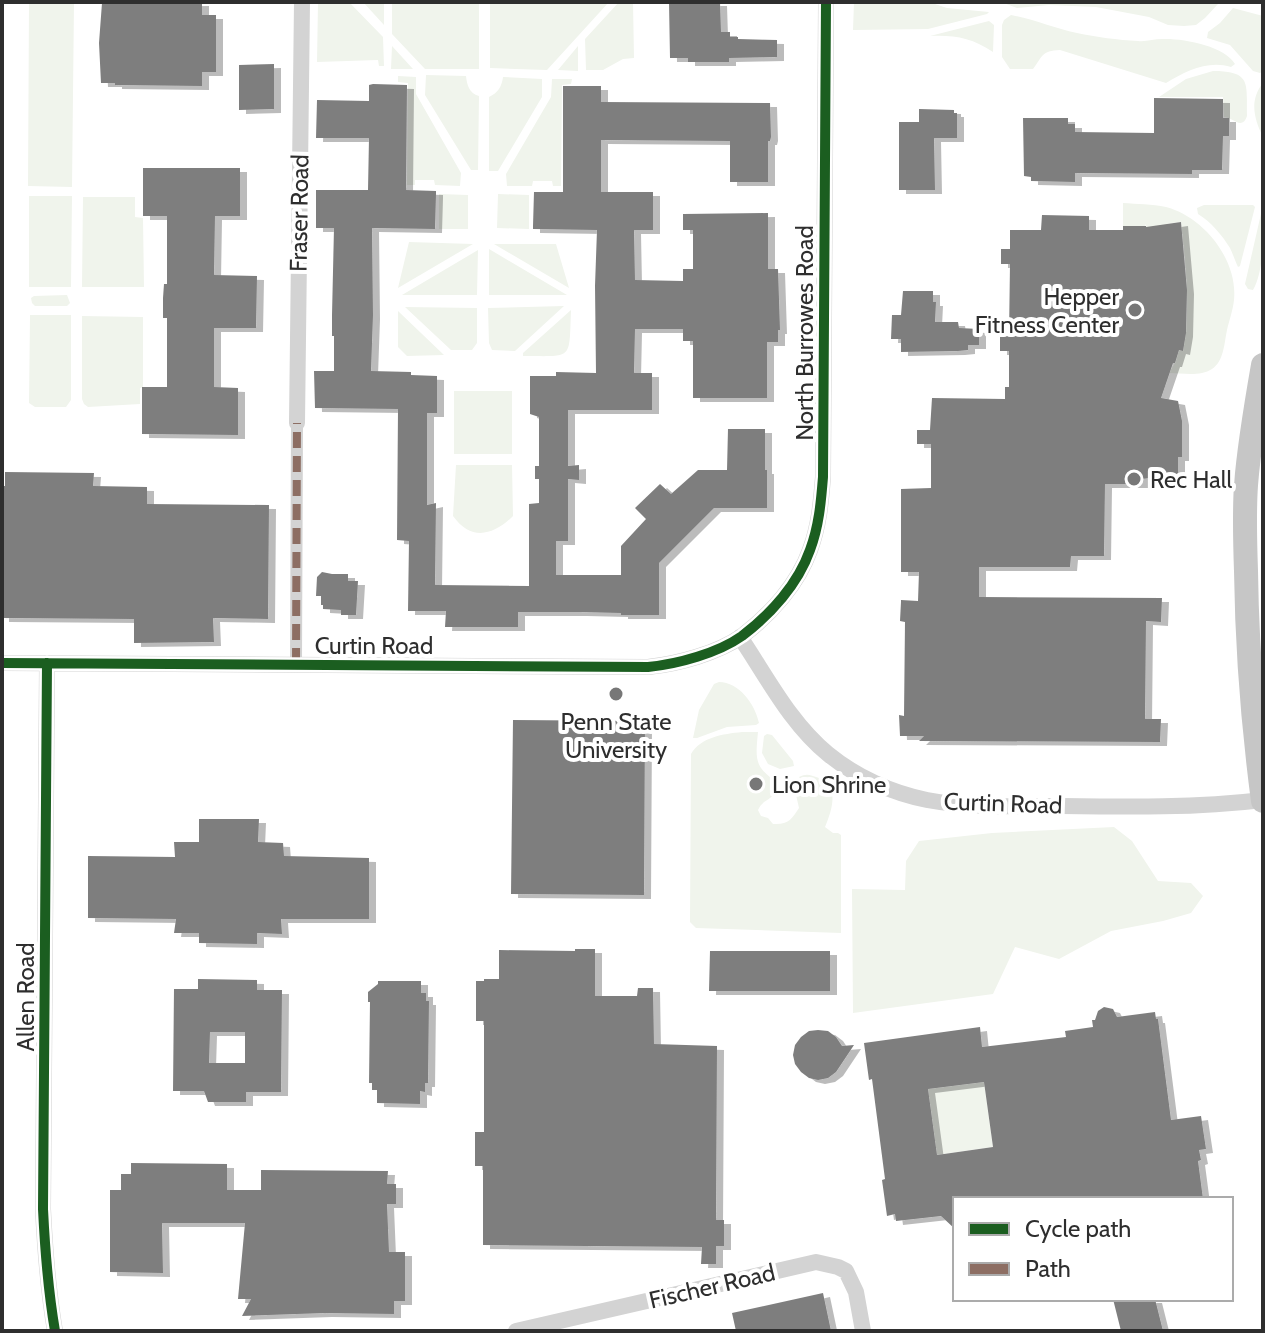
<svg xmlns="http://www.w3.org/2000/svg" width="1265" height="1333" font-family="Cabin,sans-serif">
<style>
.green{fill:#f0f4ec}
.building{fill:#7e7e7e;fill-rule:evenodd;filter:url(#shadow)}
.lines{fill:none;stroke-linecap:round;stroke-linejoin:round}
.pedestrian{stroke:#d3d3d3;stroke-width:12}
.minor{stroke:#d3d3d3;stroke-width:16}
.primary{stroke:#c6c6c6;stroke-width:24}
.quiet{stroke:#8d6e63;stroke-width:8;stroke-dasharray:16 8;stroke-linecap:butt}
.cycleway-casing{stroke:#fff;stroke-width:15}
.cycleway{stroke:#1b5e20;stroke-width:10}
.poi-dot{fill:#777;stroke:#fff;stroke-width:3}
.labels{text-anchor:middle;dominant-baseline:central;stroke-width:8;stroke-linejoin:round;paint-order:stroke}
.street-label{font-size:24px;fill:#2e2e2e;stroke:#fff}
.poi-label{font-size:24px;fill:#2e2e2e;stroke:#fff;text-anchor:start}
</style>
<defs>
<filter id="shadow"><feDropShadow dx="7" dy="4" stdDeviation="0" flood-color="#0004"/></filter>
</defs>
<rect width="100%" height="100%" fill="#fff"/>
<path class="green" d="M29 2H74L72 187 28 186Z
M318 2H349L383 37 384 66H379L378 60 317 62Z
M363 2H384V25Z
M392 2H479V69H425L392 34Z
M490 2H609L547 70 490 68Z
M619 2H633L634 58 623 59 603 70H586L585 39Z
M854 2H929L947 8 989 12 987 14 928 29 853 30Z
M1001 2H1208L1218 4 1205 18 1196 25 1184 26 1168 25 1149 17 1096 7 1049 5 1017 8Z
M1233 8 1263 16V71L1260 73 1253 71 1230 45 1207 38 1208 32 1220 23Z
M1011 15C1033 19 1054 28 1077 33 1096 37 1118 40 1138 41 1146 42 1154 39 1162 39 1183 38 1225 46 1235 64L1231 67C1208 60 1186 71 1166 83L1060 50C1041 51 1043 56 1033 69H1010L1002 57V25L1004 20Z
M989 21 994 25 993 52C972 38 955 35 930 36Z
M392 46 413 69H391Z
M578 46V71L558 70Z
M1213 71C1253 71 1246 85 1247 116 1242 131 1233 117 1224 117L1223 97H1159L1186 79Z
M426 75 466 76C467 85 469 93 479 96L478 170H471L425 95Z
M398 76 416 77V94L461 173 460 186 435 185 434 180H415V185H407L408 83 398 82Z
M503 77 542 79V97L498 171H489V97C498 93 502 86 503 77Z
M552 79H572L571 84 562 85 561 186H553L552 181H533L532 186H507L506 174 551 97Z
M1263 83V137C1254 119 1249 100 1263 83Z
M439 194 468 195V229H439Z
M498 194 529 195V229L497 228Z
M29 196H72L71 287H29Z
M83 197H135V217L143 218 144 287H82Z
M1123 203C1137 204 1152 204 1166 207 1204 217 1238 260 1234 300 1233 310 1229 321 1227 330 1224 344 1224 361 1212 369 1200 377 1182 373 1169 373L1175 363 1179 350H1183C1191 308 1186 265 1181 222L1167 224 1166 230 1146 229V224L1145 226H1123Z
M1204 205H1253L1255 207 1240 266 1238 267C1235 261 1233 254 1230 248 1222 235 1211 222 1198 214L1197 208Z
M1263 205C1263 229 1265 270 1253 290L1248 289 1245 284Z
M409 242 473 244 398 288Z
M494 244H556L569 288Z
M489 249 567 295H489Z
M478 250 477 295H402Z
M67 295 70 303 67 306H35L32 303 31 298 34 296Z
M564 306 515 351 492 350 489 343 488 308Z
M405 307 477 308V343L472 350H451Z
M571 310C569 361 574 356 523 356V353Z
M398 311 444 355 407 356 398 347Z
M30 315H71V400L66 407H35L29 403Z
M82 316 143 317V387L140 388V404L88 407 84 404 82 399Z
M454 391H512V454H454Z
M456 465H512L513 516C493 536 471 541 453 516Z
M719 682C739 682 755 704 759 723L756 725 727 727 697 738H693L699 710 714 684Z
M742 732H758C755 762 755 767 779 784 774 802 764 797 758 810L761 816 768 818 773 824C788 825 792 819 799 808L794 786 795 782H798L800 779 799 777C807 773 810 775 819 778 840 786 832 810 825 827L833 833H838L841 835V933L696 928 690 922 691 754C701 737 723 734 742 732Z
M767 734 772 735 793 761 794 766 780 769 768 764 762 753 764 736Z
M1114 827 1132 841 1158 881 1191 883 1203 896 1191 913 1163 921 1111 931 1059 959 1015 947 993 994 853 1013 852 889 905 890 906 861 919 841 992 833Z
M984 1082 993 1147 937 1155 928 1089Z"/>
<path class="building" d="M202 2V15H216V72H202V86L115 85V83H101L99 43 102 3Z
M669 2H720L721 32H730V37H738V39L777 40V57L729 58V62H688V58H670Z
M274 64V109L239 110V65Z
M373 84 407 85 406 190 436 191V194L435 229 372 228 373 315 371 371 411 372V375L437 376V413H427V505L436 503 435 585 529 586V504L539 503V479H535V466H539V417L530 414V376H556V372L596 373 595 286 597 230 533 229V226L534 192H563V86H601V102L770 103 771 137 770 141H768V182H730V141L601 140V192H653V230H634L635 280 683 281V269H693V230H683V214L768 213V269H778L780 330H778V342H767V398H693V341H683V329H635L634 373H652V410H568V466L579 465V480L568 479V541H556V575H621V546L646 519 635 508 660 484 671 494 698 470H727L728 429H765V470H767V508H714L659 563V615H621V613L580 612H518V627H445L446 611H408L409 541 397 540 398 409 315 408 314 371H334V336H332V315L334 228H316V190H368L369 138H316L317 100 369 101V85Z
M1154 98 1223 99V118H1229V136H1223L1222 170H1192V174L1075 173V182L1031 181V177L1024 176 1023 118H1068V124H1075V132L1154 133Z
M919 109 954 110V113H957V138H934L935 190H899V122H919Z
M143 168H240V216H215L214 275 257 276 256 328H214V387L238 388V435L142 434V387H167V318H163V298L164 284H167V216H143Z
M1042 215 1089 216V230H1123V226H1146V227L1181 222 1187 290 1186 333 1183 351 1179 350 1175 363H1173L1161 398 1178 401 1182 421V457H1178V477L1164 476 1142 479V484H1105L1104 556H1071L1070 567H979V597L1162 598 1161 622 1146 621 1145 719H1161L1160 742 919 741 924 736H900L899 715 904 716 905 622 900 621 901 602V600L918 601 919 572H901V489L931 488V444H917V430H930L932 398 1005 399V387H1009V351H1000V336H1009L1010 264H1001V249H1010V230H1041Z
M903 291H933V302H936L935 322H958L959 328 979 329V345H968V350L958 351 901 352V339H891L892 315H901Z
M5 472 94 473 93 486 147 487V504L269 505 268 619 213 618 214 642 134 643V619L2 618V486H5Z
M322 572 332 574H348V581H358L356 615H341V610L323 609V605H321V596H316L317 577Z
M513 720 645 721 644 895 511 894Z
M199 819H259L258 842 283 843 284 856 369 858V919H281L282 934 257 933V944L199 943V933H174L176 919 88 918V856L175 857 174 842H199Z
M575 949H595V996H637L638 988H653L654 1044 717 1046 716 1220H724V1246H716V1264H701L702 1247 483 1245V1166H475V1132H484V1021H476V981H484V979H499V950L575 951Z
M710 951H830V991H709Z
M198 979 257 980V990H282L281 1092H246V1102H208L204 1091H173L174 989H198ZM210 1032H245V1063H209Z
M378 981H421V993H426V1001H429L428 1083H425V1092L420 1091V1104L377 1103V1090H372V1083H369L370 1002H368V992L378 984Z
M1104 1007 1113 1009 1117 1017 1155 1012 1156 1019H1158L1171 1120 1201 1116 1206 1149 1199 1150 1201 1160 1198 1161 1203 1199H955V1229L941 1216 896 1221 895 1214 887 1216 882 1180 885 1179 872 1079 869 1080 864 1043 980 1027 982 1047 1066 1037 1065 1031 1093 1027 1092 1020H1095L1098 1011ZM984 1082 993 1147 937 1155 928 1089Z
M818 1030 828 1031 836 1037 842 1046 854 1045 836 1072 828 1078 818 1080 809 1078 801 1072 795 1064 793 1055 795 1045 801 1037 809 1031Z
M131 1163 227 1164V1190H261V1170L388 1171 387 1184H396V1204H387L389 1252H405V1301H394V1314L325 1313 242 1316 251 1299H238L245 1223H162L163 1273 110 1272V1190H121V1174H131Z
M823 1293 831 1331H736L732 1313Z
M1113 1299H1155L1163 1331H1121Z"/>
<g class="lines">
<path class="pedestrian" d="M296 664 297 423"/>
<path class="minor" d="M297 423 302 2
M740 637C767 677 790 723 828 754 856 777 892 793 927 800 970 808 1017 806 1061 806 1129 807 1196 808 1263 800
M2 663 648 667C678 664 718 653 742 636 771 614 798 584 810 550 819 526 821 502 823 477L826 2
M47 663 43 1209C45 1250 48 1290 55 1331
M516 1331 816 1262 838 1267 846 1271 856 1292 863 1331"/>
<path class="primary" d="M1263 365C1256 405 1249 445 1246 485 1244 514 1245 542 1246 571 1247 647 1253 725 1263 801"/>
<path class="quiet" d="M296 664 297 423"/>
<defs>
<path id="cycleway" d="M2 663 648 667C678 664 718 653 742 636 771 614 798 584 810 550 819 526 821 502 823 477L826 2
M47 663 43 1209C45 1250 48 1290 55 1331"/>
</defs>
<use href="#cycleway" class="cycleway-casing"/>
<use href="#cycleway" class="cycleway"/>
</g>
<g class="poi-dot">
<circle cx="1135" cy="310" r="8"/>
<circle cx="1134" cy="479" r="8"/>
<circle cx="616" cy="694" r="8"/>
<circle cx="756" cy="784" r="8"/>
</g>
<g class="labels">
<g class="street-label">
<text transform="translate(299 213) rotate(-89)">Fraser Road</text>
<text transform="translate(804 333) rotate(-90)">North Burrowes Road</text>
<text x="374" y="645">Curtin Road</text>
<text transform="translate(1003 803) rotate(2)">Curtin Road</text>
<text transform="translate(25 997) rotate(-90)">Allen Road</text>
<text transform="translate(712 1286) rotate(-13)">Fischer Road</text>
</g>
<g class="poi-label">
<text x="1119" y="296" text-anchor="end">Hepper<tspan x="1119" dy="28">Fitness Center</tspan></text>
<text x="1150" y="479">Rec Hall</text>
<text x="616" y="721" text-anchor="middle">Penn State<tspan x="616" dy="28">University</tspan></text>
<text x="772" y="784">Lion Shrine</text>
</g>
</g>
<rect width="1265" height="1333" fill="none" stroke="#2e2e2e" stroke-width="8"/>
<rect x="953" y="1197" width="280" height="104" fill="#ffffff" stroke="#ababab" stroke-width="2"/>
<rect x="969" y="1223" width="40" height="12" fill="#1b5e20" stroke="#ababab" stroke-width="2"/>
<text x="1025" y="1237" font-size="24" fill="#2e2e2e">Cycle path</text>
<rect x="969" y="1263" width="40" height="12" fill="#8d6e63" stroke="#ababab" stroke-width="2"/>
<text x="1025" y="1277" font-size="24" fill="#2e2e2e">Path</text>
</svg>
